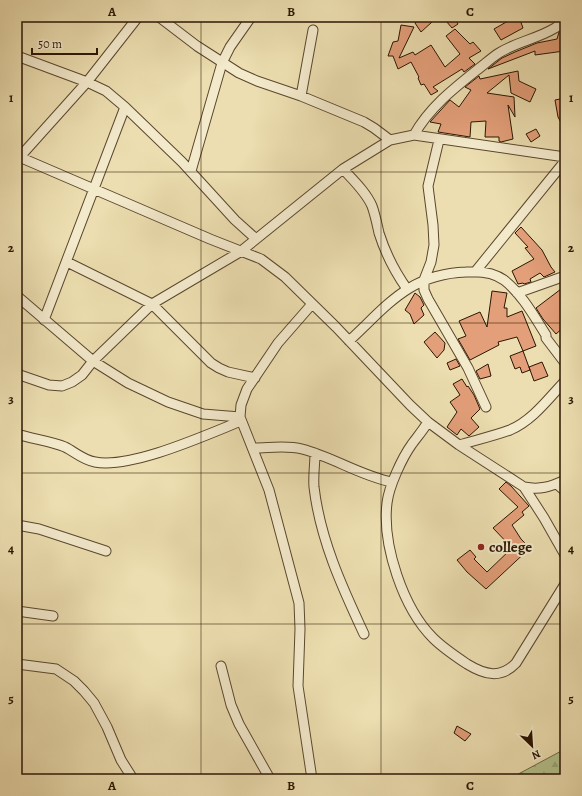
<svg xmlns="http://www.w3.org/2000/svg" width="582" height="796" font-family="Alegreya,serif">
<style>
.forest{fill:url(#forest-firs);stroke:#706c48}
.building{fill:#e39f79;stroke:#2b1502}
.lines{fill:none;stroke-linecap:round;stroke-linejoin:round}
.minor-casing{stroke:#5b472e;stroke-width:11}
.minor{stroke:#f3eacc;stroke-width:9}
.grid{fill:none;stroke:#2b1502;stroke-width:1;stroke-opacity:0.55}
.poi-dot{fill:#8f2418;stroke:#f3eacc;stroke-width:1.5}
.labels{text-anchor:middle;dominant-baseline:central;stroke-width:4;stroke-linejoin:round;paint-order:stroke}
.poi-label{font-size:15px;font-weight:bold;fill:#2b1502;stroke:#f3eacc;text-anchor:start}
.neatline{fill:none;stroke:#2b1502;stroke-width:1.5}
.grid-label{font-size:13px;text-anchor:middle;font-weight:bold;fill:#2b1502}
</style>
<defs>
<pattern id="forest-firs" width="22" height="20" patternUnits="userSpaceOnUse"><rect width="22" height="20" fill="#b5c28d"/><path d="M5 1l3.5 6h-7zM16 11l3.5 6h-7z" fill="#9ca678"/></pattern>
</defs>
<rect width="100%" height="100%" fill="#ecdeb0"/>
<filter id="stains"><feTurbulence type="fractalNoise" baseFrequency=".005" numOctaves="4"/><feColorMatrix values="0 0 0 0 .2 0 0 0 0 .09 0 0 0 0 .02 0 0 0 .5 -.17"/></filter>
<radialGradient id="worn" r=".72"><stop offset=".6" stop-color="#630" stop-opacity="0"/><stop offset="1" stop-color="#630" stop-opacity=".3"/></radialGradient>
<path class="forest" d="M565 749V779H509Z"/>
<path class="building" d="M422 17H429L432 22 421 32 415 23Z
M452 17H454L458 24 452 28 446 21Z
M514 17H519L523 28 501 40 494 29 508 21V18Z
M401 25 414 27 399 58 413 52 415 55 431 45 445 67 460 54 446 36 455 29 470 44 473 42 481 51 469 58 475 64 464 72 462 69 433 87 438 91 431 95 424 84 421 85 418 78 419 77 411 62 398 69 393 56H388L393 42 398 41Z
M562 31 564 51 535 55V51L488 69 502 58 515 52 537 43 557 39 559 32Z
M518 71 519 81 536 89 530 102 511 93 509 75 487 93 514 97 515 117 508 105 513 139 501 142 499 141V137H485L486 121 471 122 470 137 438 132 441 124 430 122 450 100 459 107 471 90 465 87 479 76 480 79Z
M565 98V130L558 117 555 100Z
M536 129 540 136 531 142 526 134Z
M521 227 542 250 551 267 555 272 544 277 540 273 530 279 531 282 524 284 523 283 518 284 512 271 534 259 525 248 528 247 515 233Z
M565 286V326L556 334 543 319 536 308Z
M492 291 507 293 504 308H507V317L522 311 536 346 523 351 517 337 498 342 499 345 470 360 458 339 466 336 459 321 480 312 487 327Z
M415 293 420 297 424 305 421 308 424 315 414 324 410 314 405 310Z
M435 332 445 343 444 350 437 358 424 342Z
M523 351 530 370 522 373 520 367 515 369 510 356Z
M456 359 460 366 450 370 447 363Z
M542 362 548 376 534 381 529 367Z
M488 364 491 376 480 379 476 371Z
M462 379 467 387 468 386 474 395 480 409 471 418 479 427 469 436 461 429 457 435 447 427 457 412 450 402 460 395 453 384Z
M506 482 511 486 529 506 522 512 524 515 512 525 521 539 530 548 486 589 467 572 457 560 470 550 476 557 474 559 487 572 512 548 493 528 518 507 499 489Z
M457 726 471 734 465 741 454 733Z"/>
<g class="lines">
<defs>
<path id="minor" d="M159 17 197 46 239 73 257 81 301 96 364 122 374 128 390 140
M17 56 87 82 106 91 125 107 182 162 235 220 256 239
M301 96 313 30
M414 135C429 108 453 89 477 70 484 65 491 58 499 53 516 42 537 39 555 28 559 26 562 22 564 17
M439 140 428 186 433 225 434 245 431 262 424 280V290L428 299 468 368 486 407
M17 156 210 239 261 259 285 277 336 327 410 405 428 422 459 445 524 487C540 490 550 487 565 480
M17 160 87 82 138 17
M343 169C353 180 366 192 372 206 375 214 377 224 379 233 385 252 395 272 407 289
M191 171 222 63 230 47 251 17
M67 262 152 304 211 363 219 368 228 372 255 378
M475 272 565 161
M517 293 565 276
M17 296 93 361 128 383 168 402 203 414 240 417
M44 320 125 107
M349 341C387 306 409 274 466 272 479 271 493 272 504 280 522 294 534 316 546 335V338L565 363
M17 374 49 385 62 386 72 382 82 375 93 361 152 304 240 252 343 169 390 140 414 135 565 157
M428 422C423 430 418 436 412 444 402 458 389 486 387 503 382 545 403 608 433 638 443 648 455 656 467 664 485 675 501 679 516 663L565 584
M17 434C32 439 51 441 65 447 75 452 83 460 95 462 131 469 206 435 241 421
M459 445C476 440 494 436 510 430 533 420 548 399 565 381
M253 448C269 448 287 445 302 449 333 457 361 476 392 482
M315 453C315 464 313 476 314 487 320 539 342 587 364 634
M557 484 565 491
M524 487 544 518 565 555
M17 525 39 529 106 551
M17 611 53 616
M17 664 56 669 74 681 84 691 94 703 107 727 121 760 133 779
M221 666 231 705 239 724 270 779
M312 779 298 686 300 629 299 603 269 490 240 417 241 405 247 389 278 343 312 304"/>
</defs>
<use href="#minor" class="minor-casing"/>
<use href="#minor" class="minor"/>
</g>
<path class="grid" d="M201 17V779M381 17V779M17 172H565M17 323H565M17 473H565M17 624H565"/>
<circle class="poi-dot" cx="481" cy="547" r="4"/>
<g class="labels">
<g class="poi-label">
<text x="489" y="547">college</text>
</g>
</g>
<rect width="582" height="796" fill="none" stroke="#ecdeb0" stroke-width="44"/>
<g transform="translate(532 746) rotate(155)" stroke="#f3eacc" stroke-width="3" paint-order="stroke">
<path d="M0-3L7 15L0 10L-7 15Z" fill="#2b1502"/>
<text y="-6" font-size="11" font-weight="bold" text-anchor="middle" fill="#2b1502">N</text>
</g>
<path d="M32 48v6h65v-6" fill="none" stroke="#2b1502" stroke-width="2"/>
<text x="38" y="48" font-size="12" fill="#2b1502" stroke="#f3eacc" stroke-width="3" paint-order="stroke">50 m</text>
<rect x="22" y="22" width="538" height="752" class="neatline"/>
<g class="grid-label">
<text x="112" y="16">A</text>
<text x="291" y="16">B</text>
<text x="470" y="16">C</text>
<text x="11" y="102">1</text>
<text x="571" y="102">1</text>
<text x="11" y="252">2</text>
<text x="571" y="252">2</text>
<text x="11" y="403">3</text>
<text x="571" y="403">3</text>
<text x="11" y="553">4</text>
<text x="571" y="553">4</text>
<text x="11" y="703">5</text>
<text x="571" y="703">5</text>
<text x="112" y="790">A</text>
<text x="291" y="790">B</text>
<text x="470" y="790">C</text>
</g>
<rect width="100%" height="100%" filter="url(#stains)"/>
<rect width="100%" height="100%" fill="url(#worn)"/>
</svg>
